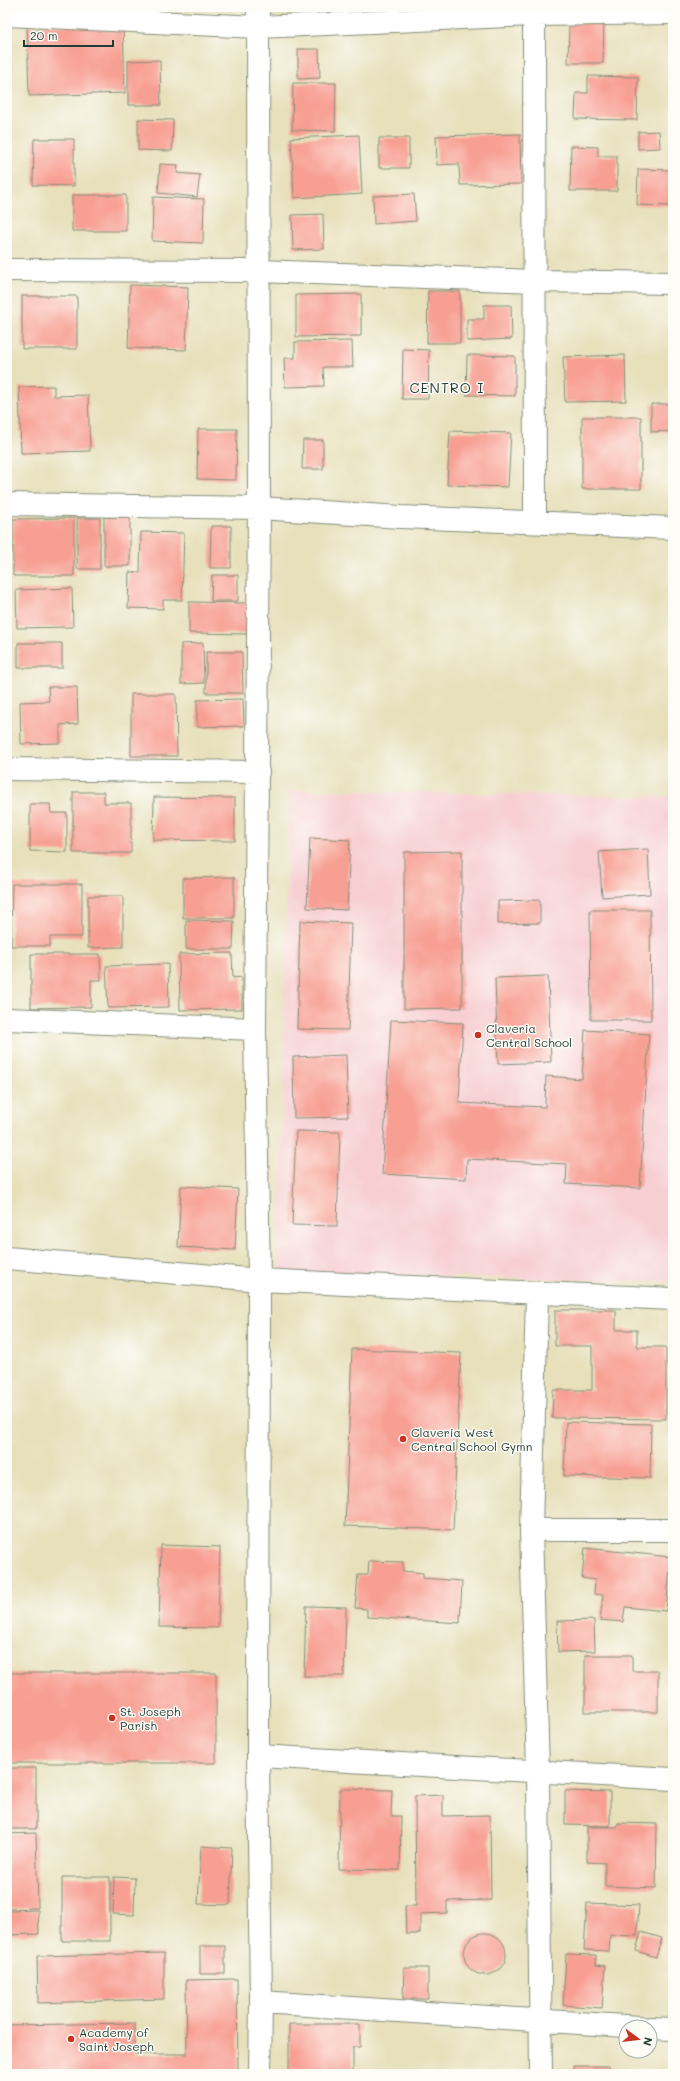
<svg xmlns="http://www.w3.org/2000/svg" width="680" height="2081" font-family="Mali,sans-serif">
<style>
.built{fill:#f7cfd3}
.building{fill:#f89f93}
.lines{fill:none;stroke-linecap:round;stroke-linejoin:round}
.minor-casing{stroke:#838e78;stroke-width:24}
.minor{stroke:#fff;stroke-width:22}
.poi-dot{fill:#c8321e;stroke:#fdfcf7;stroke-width:1.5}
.labels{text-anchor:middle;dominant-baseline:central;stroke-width:3;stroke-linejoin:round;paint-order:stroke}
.poi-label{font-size:12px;fill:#1f3d34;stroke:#fdfcf7;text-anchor:start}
.quarter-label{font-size:14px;letter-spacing:1px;fill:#1f3d34;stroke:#fdfcf7}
</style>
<rect width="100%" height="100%" fill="#fdfcf7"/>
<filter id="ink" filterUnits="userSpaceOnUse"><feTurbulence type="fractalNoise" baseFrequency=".025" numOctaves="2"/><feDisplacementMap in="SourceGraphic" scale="8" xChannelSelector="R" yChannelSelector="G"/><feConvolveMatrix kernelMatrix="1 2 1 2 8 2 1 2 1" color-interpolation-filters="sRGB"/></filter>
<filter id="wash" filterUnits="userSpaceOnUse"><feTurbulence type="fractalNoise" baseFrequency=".012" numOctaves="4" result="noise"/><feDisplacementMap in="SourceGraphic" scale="16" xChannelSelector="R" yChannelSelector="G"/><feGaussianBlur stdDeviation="0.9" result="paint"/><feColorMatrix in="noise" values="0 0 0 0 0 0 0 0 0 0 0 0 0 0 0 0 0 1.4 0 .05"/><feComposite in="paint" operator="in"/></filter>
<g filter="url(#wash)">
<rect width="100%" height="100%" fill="#e7e0bb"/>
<path class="built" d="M289 790 673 797V1282L279 1273Z"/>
<g id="blocks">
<path class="building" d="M123 23 125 93 29 96 27 27Z
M569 23H604L603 63H568Z
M298 49H319L320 78 298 79Z
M160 60 161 105H128V61Z
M588 76 638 77 637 120 575 119 576 93H588Z
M293 83H336L335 131 292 130Z
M138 119 173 120 172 151 138 150Z
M659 131 660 148 638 149V132Z
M520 134 521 184 460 185 459 164 437 165 436 136Z
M359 135 362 194 294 198 291 138Z
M379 138H409V168H379Z
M34 139H74V186L33 185Z
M571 146 598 147V156H617V191H570Z
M160 164 178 165 177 173 200 175 197 197 158 193Z
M638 169 673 170V206L637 205Z
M414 194 416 221 374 224 373 196Z
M72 195H126V231H72Z
M153 197 204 199 203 243 152 241Z
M323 214 324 249 293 250 292 215Z
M130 285 188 287 186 350 128 348Z
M428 291H460V343H427Z
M361 294V336L296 337V295Z
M22 296H77V349H22Z
M484 305H511L512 339 467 341V319H484Z
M352 341 353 367H323L324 386 285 387 284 358H295V342Z
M403 349 429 350 428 399H402Z
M467 355 515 356V396L466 395Z
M625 355 626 401 565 402 563 357Z
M54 386V396L88 395 90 451 21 453 19 387Z
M651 404H673V431L651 432Z
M582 417H641V489H582Z
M198 429H237L236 480 197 479Z
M450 431 511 433 508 487 447 485Z
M303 440H323V469H302Z
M104 517H130V566H104Z
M74 518V576H13V519Z
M77 518H100V569H77Z
M211 526H231V568H210Z
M141 532 184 533 182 600H163V609L128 608 129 572 140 573Z
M212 575H238V601H211Z
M72 588 73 627 17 628 16 590Z
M189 602 248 603 247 634 189 633Z
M18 643H62V668H18Z
M203 643 204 683 181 684V644Z
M206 652H242L243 693H206Z
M48 687H77L78 724 60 725V743L21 744 20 702 49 701Z
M131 694H176L177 756H131Z
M243 699 244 726 197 727V700Z
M73 792H104V803H131V853H73Z
M154 797 235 798V841L153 840Z
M30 804H50L51 813H67V852L30 851Z
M310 838 350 840 347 910 307 908Z
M648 849 650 894 602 897 599 852Z
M462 851V1008L404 1009V852Z
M234 877V918H183V878Z
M12 884H82V937H50V946H11Z
M88 896H123V947L88 948Z
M540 900V923L498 924V901Z
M590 910H650L651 1020H591Z
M186 920 234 921 233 949H186Z
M300 921 351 923 348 1030 297 1029Z
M232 953 233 978 242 977V1009L180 1010 179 954Z
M31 954H100L101 980H91V1007L31 1008Z
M168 964 169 1007 108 1008 106 966Z
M548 976 551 1062 498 1064 495 978Z
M391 1020 463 1023 459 1103 545 1107 546 1076 582 1079 585 1030 649 1034 640 1188 566 1184 567 1164 467 1159 466 1179 382 1174Z
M346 1055 348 1117 294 1118 293 1057Z
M296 1131 340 1132 337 1226 292 1225Z
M181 1186 238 1189 235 1250 178 1247Z
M555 1310H616V1330H637V1347H666V1419L552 1418 553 1390H592V1346H555Z
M352 1349 461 1353 453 1530 345 1526Z
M566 1422 651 1424 650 1478 564 1476Z
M161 1545 220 1547 218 1628 159 1627Z
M585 1548 671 1557 666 1611 625 1607 623 1622 600 1620 603 1595 594 1594 595 1580 582 1578Z
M369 1561 403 1562V1571L423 1573V1578L462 1581 460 1623 367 1617V1609L355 1608 358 1575H368Z
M306 1606 346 1607 344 1676H304Z
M594 1620 595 1651 558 1652 557 1621Z
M585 1655H632V1671H658V1712H585Z
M7 1673H216V1763H7Z
M7 1768H36V1829H7Z
M340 1789 392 1790 391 1816H401L400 1870 339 1869Z
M565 1791 610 1792V1826L565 1825Z
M443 1795V1816L490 1815 491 1900 447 1901V1913L420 1914V1934H406L405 1906H416L415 1796Z
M618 1823 657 1824 656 1888 605 1886V1863L587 1862V1827H617Z
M36 1833 38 1908 7 1909V1834Z
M201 1846 232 1848 230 1905 198 1904Z
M62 1877H110V1941H62Z
M114 1877 135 1878 134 1915 113 1914Z
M587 1903 639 1905 637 1936 610 1935 609 1951 584 1950Z
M38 1910 39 1934 7 1935V1911Z
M641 1932 662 1938 656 1957 636 1951Z
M464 1954a21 21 0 1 1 42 0a21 21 0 1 1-42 0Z
M200 1946H225V1974H200Z
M164 1953V1999L38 2003 37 1956Z
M566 1954 596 1955V1965L605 1966 602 2008 563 2005Z
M404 1968H428V1999H403Z
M237 1979 238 2074H7V2025L135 2023V2054H187L186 1980Z
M289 2024H360V2047H353V2074H289Z
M573 2066H609V2074H573Z"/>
</g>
</g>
<g filter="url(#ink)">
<use href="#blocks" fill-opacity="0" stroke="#838e78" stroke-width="1"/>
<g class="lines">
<defs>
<path id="minor" d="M258 7 259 508 255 1029 259 1280 258 1756 261 2002 260 2074
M534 7 535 521
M7 15 258 27 534 15 673 13
M7 270 258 271 535 281 673 283
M7 504 259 508 401 517 673 528
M7 769 258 772
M7 1019 255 1029
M7 1258 259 1280 673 1299
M537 1294 531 1530 538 1772 541 2074
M531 1530H673
M258 1756 673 1779
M261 2002 640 2027
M650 2028 673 2029"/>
</defs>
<use href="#minor" class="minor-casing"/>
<use href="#minor" class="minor"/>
</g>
</g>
<g class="poi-dot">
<circle cx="478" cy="1035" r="4"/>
<circle cx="403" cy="1439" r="4"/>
<circle cx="112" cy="1718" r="4"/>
<circle cx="71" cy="2039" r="4"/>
</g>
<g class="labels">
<g class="poi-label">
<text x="486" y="1028">Claveria<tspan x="486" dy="14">Central School</tspan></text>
<text x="411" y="1432">Claveria West<tspan x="411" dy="14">Central School Gymn</tspan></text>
<text x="120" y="1711">St. Joseph<tspan x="120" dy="14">Parish</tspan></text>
<text x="79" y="2032">Academy of<tspan x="79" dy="14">Saint Joseph</tspan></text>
</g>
<g class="quarter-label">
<text x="447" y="387">CENTRO I</text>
</g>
</g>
<rect width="680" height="2081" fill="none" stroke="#fdfcf7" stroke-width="24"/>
<g transform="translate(638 2039) rotate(105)"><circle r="19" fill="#fdfcf7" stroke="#a4b0a9"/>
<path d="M0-3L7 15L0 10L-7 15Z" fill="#c8321e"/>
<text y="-6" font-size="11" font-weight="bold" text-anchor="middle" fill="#1f3d34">N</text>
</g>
<path d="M24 40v6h89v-6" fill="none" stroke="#1f3d34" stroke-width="2"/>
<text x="30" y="40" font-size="12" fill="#1f3d34" stroke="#fdfcf7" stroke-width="3" paint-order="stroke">20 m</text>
</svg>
